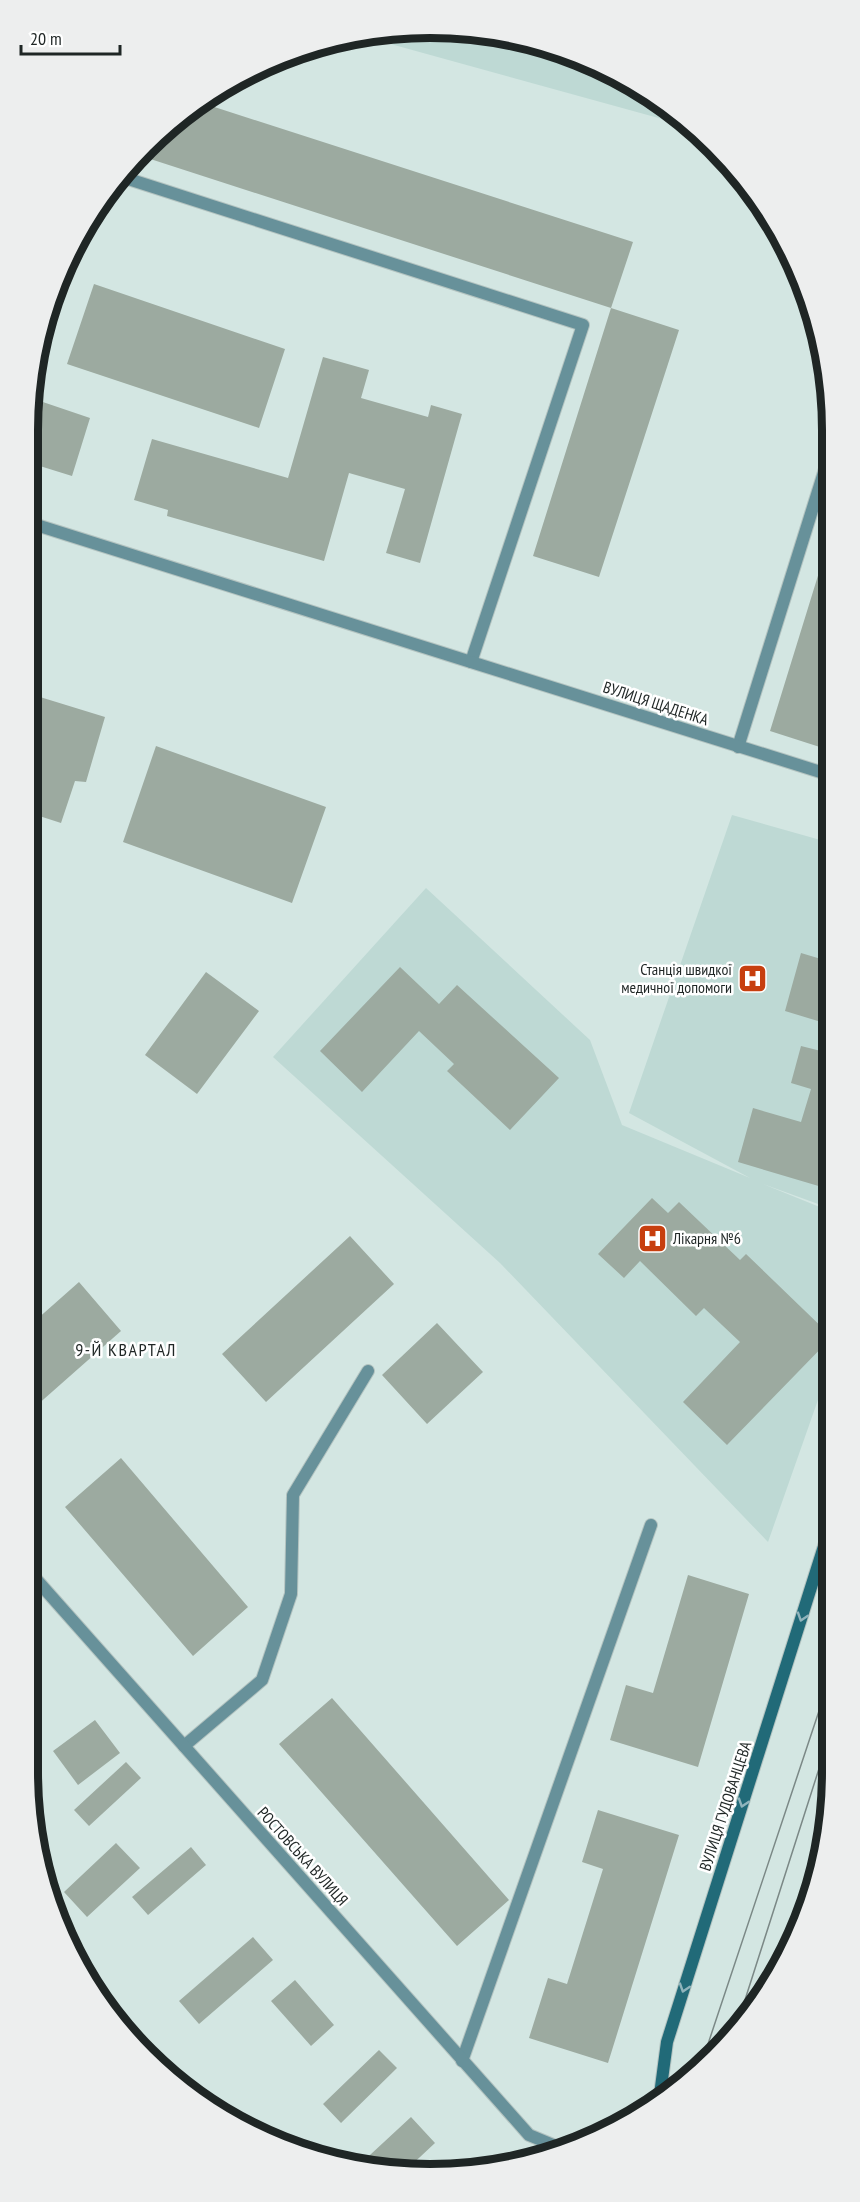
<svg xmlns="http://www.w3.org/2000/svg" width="860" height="2202" font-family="'PT Sans Narrow',sans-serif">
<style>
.built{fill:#bed9d4}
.building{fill:#9caaa0}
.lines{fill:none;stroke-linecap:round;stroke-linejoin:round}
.lane-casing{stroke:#b3c3c0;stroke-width:14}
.street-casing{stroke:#b3c3c0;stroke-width:14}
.secondary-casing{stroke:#b3c3c0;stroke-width:14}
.lane{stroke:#67919a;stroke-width:12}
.street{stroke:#67919a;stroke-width:12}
.secondary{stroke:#216a78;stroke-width:12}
.tram{stroke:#7b8886;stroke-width:1.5}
.oneway{stroke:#90b4bc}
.labels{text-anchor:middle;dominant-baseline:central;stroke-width:5;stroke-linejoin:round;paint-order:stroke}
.street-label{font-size:16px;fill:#1f2625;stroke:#fff}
.poi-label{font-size:16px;fill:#1f2625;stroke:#fff;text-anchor:end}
.neighbourhood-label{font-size:18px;letter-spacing:1.5px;fill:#1f2625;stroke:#fff}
.rim{fill:none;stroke:#1f2625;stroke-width:8}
</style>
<rect width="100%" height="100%" fill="#d3e6e2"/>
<path class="built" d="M457 28 535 41 654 95 682 120 673 122 358 35 378 30Z
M732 815 831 843 832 1209 763 1184 832 1212V1360L768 1542 500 1263 273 1057 426 888 590 1040 622 1125 750 1178 629 1113Z"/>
<path class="building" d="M199 102 633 242 611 308 679 330 599 577 533 556 611 308 138 155 165 127Z
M94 284 285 349 259 428 67 364Z
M323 357 369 370 361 398 428 417 431 405 462 414 420 563 386 553 405 489 349 473 324 561 167 516 168 510 134 500 152 439 288 478Z
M31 398 90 418 72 476 27 462V430Z
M829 540 830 734 826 749 770 731Z
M27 693 105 717 86 782 75 781 61 823 27 812Z
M156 746 326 807 292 903 123 842Z
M801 953 831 962V1025L785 1011Z
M400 967 439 1004 457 985 559 1078 510 1130 447 1071 454 1064 419 1031 362 1092 320 1051Z
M206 972 259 1011 197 1094 145 1055Z
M831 1033 832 1190 738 1162 753 1108 801 1122 811 1089 791 1083 801 1046 825 1052Z
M652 1198 668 1213 679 1202 740 1260 746 1254 832 1337 727 1445 683 1402 740 1342 704 1308 696 1316 640 1261 624 1278 598 1254Z
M350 1236 394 1284 266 1402 222 1354Z
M79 1282 121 1331 27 1414V1328Z
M437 1323 483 1372 427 1424 382 1375Z
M121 1458 248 1607 193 1656 65 1507Z
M688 1575 749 1594 698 1767 610 1740 626 1685 653 1693Z
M332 1698 509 1900 457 1946 279 1744Z
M95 1720 120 1753 78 1785 53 1751Z
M126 1762 141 1778 89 1826 74 1810Z
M598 1810 679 1835 608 2063 529 2038 548 1978 567 1984 603 1869 582 1862Z
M116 1843 140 1868 87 1917 64 1892Z
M191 1847 206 1865 148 1915 132 1897Z
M253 1937 273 1960 199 2024 179 2001Z
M295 1980 334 2025 311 2046 271 2001Z
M379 2050 397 2068 341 2123 323 2104Z
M411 2117 435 2143 405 2171 377 2172 357 2167Z"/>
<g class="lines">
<defs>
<path id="lane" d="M27 522 471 662 583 325 119 176
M738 747 830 453
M184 1746 262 1680 291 1594 293 1495 368 1371
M462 2061 651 1525"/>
<path id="street" d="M471 662 830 775
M27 1569 529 2135 565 2150"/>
<path id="secondary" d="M659 2102 667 2042 832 1521"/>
</defs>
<use href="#lane" class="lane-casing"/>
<use href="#street" class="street-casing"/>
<use href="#secondary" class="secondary-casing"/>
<use href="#lane" class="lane"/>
<use href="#street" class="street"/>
<use href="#secondary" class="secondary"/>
<path class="tram" d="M735 2031 833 1725
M702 2062 833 1669"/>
</g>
<defs><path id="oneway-chevron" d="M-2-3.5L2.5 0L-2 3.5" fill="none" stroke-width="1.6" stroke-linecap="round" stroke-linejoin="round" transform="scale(1.5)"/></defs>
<g class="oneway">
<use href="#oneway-chevron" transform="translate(802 1617) rotate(108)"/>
<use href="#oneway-chevron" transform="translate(743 1803) rotate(108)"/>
<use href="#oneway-chevron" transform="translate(684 1988) rotate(108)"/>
</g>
<defs>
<symbol id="hospital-square" viewBox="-11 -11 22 22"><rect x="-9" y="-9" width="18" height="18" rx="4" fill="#c73f0f" stroke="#fff"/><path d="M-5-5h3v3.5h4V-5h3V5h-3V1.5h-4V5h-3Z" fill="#fff"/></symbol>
</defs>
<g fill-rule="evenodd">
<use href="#hospital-square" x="736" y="962" width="33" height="33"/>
<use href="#hospital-square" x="636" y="1222" width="33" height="33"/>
</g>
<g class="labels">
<g class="street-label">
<text transform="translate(656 703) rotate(18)">ВУЛИЦЯ ЩАДЕНКА</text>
<text transform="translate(725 1806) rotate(-72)">ВУЛИЦЯ ГУДОВАНЦЕВА</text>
<text transform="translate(303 1856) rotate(48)">РОСТОВСЬКА ВУЛИЦЯ</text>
</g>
<g class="poi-label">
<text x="732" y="969">Станція швидкої<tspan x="732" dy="18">медичної допомоги</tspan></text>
<text x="673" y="1238" text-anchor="start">Лікарня №6</text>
</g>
<g class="neighbourhood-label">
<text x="126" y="1349">9-Й КВАРТАЛ</text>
</g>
</g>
<path d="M0 0H860V2202H0ZM430 38H430A392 392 0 0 1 822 430V1772A392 392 0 0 1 430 2164H430A392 392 0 0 1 38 1772V430A392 392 0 0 1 430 38Z" fill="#edeeee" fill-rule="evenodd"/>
<path class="rim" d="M430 38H430A392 392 0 0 1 822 430V1772A392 392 0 0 1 430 2164H430A392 392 0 0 1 38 1772V430A392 392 0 0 1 430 38Z"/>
<path d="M21 45v9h99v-9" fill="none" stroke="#1f2625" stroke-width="3"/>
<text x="30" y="45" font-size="18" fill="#1f2625" stroke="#ffffff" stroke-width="4.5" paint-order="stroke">20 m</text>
</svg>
